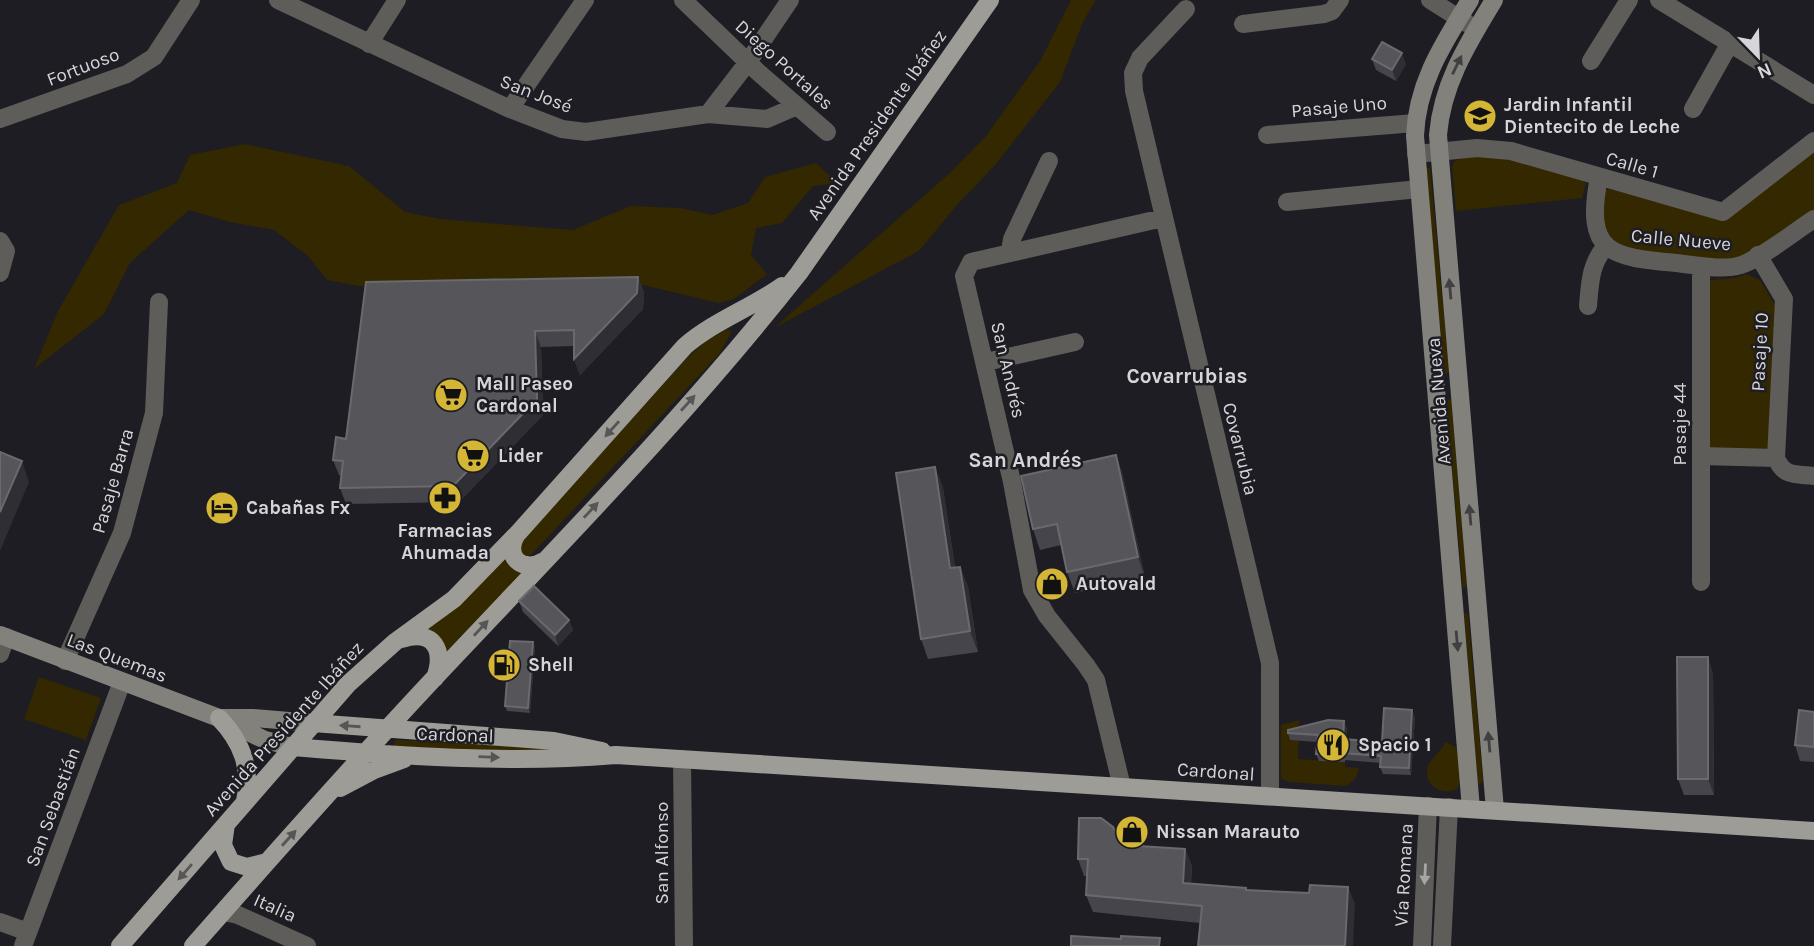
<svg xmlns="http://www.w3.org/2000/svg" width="1814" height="946" font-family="Karla,sans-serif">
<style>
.green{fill:#332800}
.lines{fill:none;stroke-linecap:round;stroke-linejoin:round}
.street{stroke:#5e5d5a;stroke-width:18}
.secondary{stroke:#82817c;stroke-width:18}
.primary{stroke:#9e9c96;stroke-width:18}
.wall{fill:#45454b}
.shaded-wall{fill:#2e2e34}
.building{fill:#55555a;stroke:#69696e;stroke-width:2}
.oneway{fill:#404042}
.oneway2{fill:#575657}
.oneway3{fill:#a6a6a7}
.labels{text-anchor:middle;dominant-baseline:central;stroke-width:5;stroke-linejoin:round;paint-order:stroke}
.street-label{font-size:19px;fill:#d6d6da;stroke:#1d1d23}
.poi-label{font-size:19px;font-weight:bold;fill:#d6d6da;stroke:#1d1d23;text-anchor:start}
.neighbourhood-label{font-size:21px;font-weight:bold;fill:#d6d6da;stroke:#1d1d23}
</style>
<rect width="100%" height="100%" fill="#1d1d23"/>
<path class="green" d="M1071 0H1096L1083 22 1060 82 996 164 956 206 919 251 774 328 951 172 986 136 1040 61Z
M245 144 349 166 405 212 440 219 533 227 573 230 631 206 680 208 712 215 748 203 765 177 816 163 838 183 813 186 782 223 756 228 751 255 767 274 734 299 718 303 643 285 359 286 327 280 308 256 274 230 230 222 189 210 130 263 104 314 34 369 58 311 119 205 177 183 190 155Z
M1814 152V215L1739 262 1623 253 1601 226 1605 190 1612 188 1720 219Z
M1485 155 1502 156 1579 178 1586 183 1582 198 1456 211 1452 168 1454 162 1462 157Z
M1430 167 1449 371 1447 374 1444 373 1426 169Z
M1747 274 1760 280 1775 305 1769 453 1708 450 1710 280 1735 278Z
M725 330H730L731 333 720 353 531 555 523 557 519 544 686 359 706 341Z
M1451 399 1467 585 1463 590 1446 401Z
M505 557 524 571 446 655 439 637 427 629 461 603Z
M1464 612 1468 614 1483 780 1480 785 1478 784Z
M39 677 101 698 86 740 24 719Z
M1299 720 1298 759 1345 762V767L1359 768C1357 776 1355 781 1346 786L1289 782 1281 778V725Z
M396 740 560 748 569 754 398 747 393 745Z
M1445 742 1456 747C1461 759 1463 777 1457 789 1443 796 1425 787 1427 769 1428 759 1442 753 1445 742Z"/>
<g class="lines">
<path class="street" d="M278 0 510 109 562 129 586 132 708 114 767 119 797 106
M683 0 758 72 827 132
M1430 0 1476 29
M1659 0 1814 95
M1186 9 1140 58 1133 73 1134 91 1270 663V796
M1243 24 1324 14 1332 11 1340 0
M369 44 397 0
M1591 61 1629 0
M510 109 585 0
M1693 109 1730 43
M708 114 748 62 790 0
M0 119 127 74 154 57 191 0
M1267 135 1415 123
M1416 154 1477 148 1511 151 1723 212 1814 141
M1599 177C1584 254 1611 257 1676 263 1696 265 1722 271 1741 265 1762 258 1794 232 1814 219
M1287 202 1419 189
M0 241 6 251 0 273
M1010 251 1012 239 1049 161
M1758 255 1784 299 1776 458C1784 477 1795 474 1814 476
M1588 306C1590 283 1590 264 1606 246
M986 362 1075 342
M1701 456 1776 458
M1701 582V266
M0 654 6 637
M65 661 122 533 154 413 159 302
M682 759 684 946
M1122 787 1096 680 1086 665 1047 616 1032 590 1012 482 964 276 971 262 1163 218
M224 912 238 915 307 946
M0 922 28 932
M23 946 122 682
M1422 946 1428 806
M1442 946 1449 807"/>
<path class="secondary" d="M1470 0C1443 44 1417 83 1415 136L1471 809
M1494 0C1468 43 1442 84 1438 135L1495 810
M0 635 219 718 265 740 293 747
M222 718H253L313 723"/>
<path class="primary" d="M517 534C503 556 522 574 544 561
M402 639C434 629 445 650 435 678
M219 718C242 742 252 768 245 801
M313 723 554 741 602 751
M293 747C400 756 509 764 616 755L1814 831
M340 788 374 770 404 759
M226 824 223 845 231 862 247 867 267 862
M120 946 348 684 395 642 454 599 519 532 685 346C714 321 751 308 782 286
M193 946C279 848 366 750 456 655 573 531 693 408 799 273L990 0"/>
</g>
<path class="wall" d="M1372 59 1406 64 1396 81 1376 70Z
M638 277 644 293 643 309 580 375 574 359V346L541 347 543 415 459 502 346 504 340 488 342 476 339 475 333 460 346 439 366 282Z
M1116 455 1123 476 1145 578 1075 593 1067 572 1061 545 1040 550 1033 529Z
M935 467 943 488 955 567H960L968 587 978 652 928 659 921 639Z
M519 601 569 620 573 630 558 646 523 612Z
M533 642 535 648 530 713 507 711 505 706Z
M1713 673 1714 795H1684L1678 779Z
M1814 712V762L1800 761 1795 745Z
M1415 717 1411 775 1383 774 1380 767 1381 763 1345 760V762L1319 761 1316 754 1317 742 1290 740 1288 733 1347 728 1346 740 1382 742Z
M1123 845 1185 849 1192 866 1191 884 1246 888 1247 890 1309 893 1348 887 1355 905 1200 923 1093 912 1086 895 1087 876H1084L1078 859Z"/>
<path class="shaded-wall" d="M1402 53 1406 64 1396 81 1392 70Z
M638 277 644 293 643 309 580 375 574 359Z
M535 331 541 347 543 415 459 502 453 486Z
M1116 455 1123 476 1145 578 1138 557Z
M22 461 29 482 0 551V512Z
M935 467 943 488 958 589 950 568Z
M960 567 968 587 978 652 970 631Z
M569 620 573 630 558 646 555 635Z
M533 642 535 648 530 713 528 708Z
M1708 657 1713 673 1714 795 1708 779Z
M1412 710 1415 717 1411 775 1409 768Z
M1344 721 1347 728 1346 746 1343 739Z
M1185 849 1192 866 1189 901 1183 883Z
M1348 887 1355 905 1353 946H1345Z"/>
<path class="building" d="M1382 42 1402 53 1392 70 1372 59Z
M638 277 637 293 574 359V330L535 331 537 399 453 486 340 488 343 461 333 460 336 437 346 439 366 282Z
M0 452 22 461 0 512Z
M1116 455 1138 557 1067 572 1057 524 1033 529 1021 476Z
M935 467 950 568 960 567 970 631 921 639 896 473Z
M534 586 569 620 555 635 519 601Z
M510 641 533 642 528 708 505 706Z
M1677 657H1708V779H1678Z
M1384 708 1412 710 1409 768 1380 767 1381 756 1342 753V755L1316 754 1318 735 1288 733V730L1328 720 1344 721 1343 739 1382 742Z
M1799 710 1814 712V747L1795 745Z
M1079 818H1101L1113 827 1123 845 1185 849 1183 883 1246 888V890L1309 893 1310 885 1348 887 1345 946H1198L1202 906 1086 895 1088 859H1078Z
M1071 936 1121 939V936L1160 938 1159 946H1071Z"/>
<defs><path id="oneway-solid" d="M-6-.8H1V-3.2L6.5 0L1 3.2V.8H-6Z" transform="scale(1.75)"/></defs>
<g class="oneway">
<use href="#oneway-solid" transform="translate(1457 65) rotate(-64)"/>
<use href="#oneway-solid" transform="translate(1450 289) rotate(-95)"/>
<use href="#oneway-solid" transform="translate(1470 515) rotate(-95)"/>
<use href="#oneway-solid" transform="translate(1457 641) rotate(85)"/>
<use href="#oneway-solid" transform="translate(1489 742) rotate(-95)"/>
</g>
<g class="oneway2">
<use href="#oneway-solid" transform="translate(688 403) rotate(-48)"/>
<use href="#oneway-solid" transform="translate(612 429) rotate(132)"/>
<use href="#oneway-solid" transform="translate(591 510) rotate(-47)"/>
<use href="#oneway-solid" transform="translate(481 628) rotate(-47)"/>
<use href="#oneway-solid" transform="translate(350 726) rotate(-176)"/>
<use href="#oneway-solid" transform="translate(489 757) rotate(2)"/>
<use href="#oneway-solid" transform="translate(289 838) rotate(-48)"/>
<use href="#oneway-solid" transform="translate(185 872) rotate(131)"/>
</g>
<use class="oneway3" href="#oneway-solid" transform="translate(1425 874) rotate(93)"/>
<defs>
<symbol id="school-disc" viewBox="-11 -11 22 22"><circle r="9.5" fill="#d5b535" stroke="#1d1d23"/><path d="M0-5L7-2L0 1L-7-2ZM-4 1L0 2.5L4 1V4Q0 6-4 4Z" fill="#111"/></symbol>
<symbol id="supermarket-disc" viewBox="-11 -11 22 22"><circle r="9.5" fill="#d5b535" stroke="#1d1d23"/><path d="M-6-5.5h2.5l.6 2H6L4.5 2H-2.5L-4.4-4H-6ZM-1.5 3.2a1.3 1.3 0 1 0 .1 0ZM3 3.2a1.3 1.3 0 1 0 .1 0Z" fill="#111"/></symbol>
<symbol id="pharmacy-disc" viewBox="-11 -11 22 22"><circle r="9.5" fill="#d5b535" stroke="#1d1d23"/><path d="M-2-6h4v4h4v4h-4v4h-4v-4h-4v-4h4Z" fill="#111"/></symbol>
<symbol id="hotel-disc" viewBox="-11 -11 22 22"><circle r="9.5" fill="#d5b535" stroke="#1d1d23"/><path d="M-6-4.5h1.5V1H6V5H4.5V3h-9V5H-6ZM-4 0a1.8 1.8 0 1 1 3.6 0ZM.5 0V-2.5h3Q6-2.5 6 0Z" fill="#111"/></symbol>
<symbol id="shop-disc" viewBox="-11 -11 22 22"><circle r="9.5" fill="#d5b535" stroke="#1d1d23"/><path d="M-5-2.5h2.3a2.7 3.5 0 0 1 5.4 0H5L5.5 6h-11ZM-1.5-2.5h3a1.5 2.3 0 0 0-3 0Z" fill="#111"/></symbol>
<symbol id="fuel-disc" viewBox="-11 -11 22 22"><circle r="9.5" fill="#d5b535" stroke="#1d1d23"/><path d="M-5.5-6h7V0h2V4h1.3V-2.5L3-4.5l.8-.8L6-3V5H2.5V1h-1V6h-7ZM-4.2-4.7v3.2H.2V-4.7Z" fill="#111"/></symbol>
<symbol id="restaurant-disc" viewBox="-11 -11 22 22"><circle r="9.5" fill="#d5b535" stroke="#1d1d23"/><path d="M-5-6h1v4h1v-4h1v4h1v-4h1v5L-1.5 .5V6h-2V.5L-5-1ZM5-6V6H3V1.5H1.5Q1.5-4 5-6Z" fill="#111"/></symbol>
</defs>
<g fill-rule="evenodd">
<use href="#school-disc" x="1461" y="97" width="38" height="38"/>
<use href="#supermarket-disc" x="432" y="376" width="38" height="38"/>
<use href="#supermarket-disc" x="454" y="437" width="38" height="38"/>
<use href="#pharmacy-disc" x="426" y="479" width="38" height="38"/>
<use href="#hotel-disc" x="203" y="489" width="38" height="38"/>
<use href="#shop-disc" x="1033" y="565" width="38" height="38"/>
<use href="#fuel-disc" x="485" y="646" width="38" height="38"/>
<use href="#restaurant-disc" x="1314" y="726" width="38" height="38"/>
<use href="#shop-disc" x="1113" y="813" width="38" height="38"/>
</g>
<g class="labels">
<g class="street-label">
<text transform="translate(784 65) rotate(42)">Diego Portales</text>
<text transform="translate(83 67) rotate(-21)">Fortuoso</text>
<text transform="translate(536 94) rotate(21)">San José</text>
<text transform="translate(1339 107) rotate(-5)">Pasaje Uno</text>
<text transform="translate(877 125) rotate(-55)">Avenida Presidente Ibáñez</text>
<text transform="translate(1632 165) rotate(16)">Calle 1</text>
<text transform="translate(1681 240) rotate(5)">Calle Nueve</text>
<text transform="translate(1760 352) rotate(-87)">Pasaje 10</text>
<text transform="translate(1008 370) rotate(77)">San Andrés</text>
<text transform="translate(1439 401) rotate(-95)">Avenida Nueva</text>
<text transform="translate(1680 424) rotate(-90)">Pasaje 44</text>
<text transform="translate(1240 449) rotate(76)">Covarrubia</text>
<text transform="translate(113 481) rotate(-74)">Pasaje Barra</text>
<text transform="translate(117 658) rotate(21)">Las Quemas</text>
<text transform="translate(284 729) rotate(-48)">Avenida Presidente Ibáñez</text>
<text transform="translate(455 735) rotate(2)">Cardonal</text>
<text transform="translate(1216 772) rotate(4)">Cardonal</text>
<text transform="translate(53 807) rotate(-70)">San Sebastián</text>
<text transform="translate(662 853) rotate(-90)">San Alfonso</text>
<text transform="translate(1404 875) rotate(-87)">Vía Romana</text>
<text transform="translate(275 908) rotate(24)">Italia</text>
</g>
<g class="poi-label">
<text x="1504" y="105">Jardin Infantil<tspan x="1504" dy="22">Dientecito de Leche</tspan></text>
<text x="476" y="384">Mall Paseo<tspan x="476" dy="22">Cardonal</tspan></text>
<text x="498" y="456">Lider</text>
<text x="246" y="508">Cabañas Fx</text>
<text x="445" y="531" text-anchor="middle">Farmacias<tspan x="445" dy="22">Ahumada</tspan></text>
<text x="1076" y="584">Autovald</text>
<text x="528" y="665">Shell</text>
<text x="1358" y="745">Spacio 1</text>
<text x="1156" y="832">Nissan Marauto</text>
</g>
<g class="neighbourhood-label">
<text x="1187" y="376">Covarrubias</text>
<text x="1025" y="460">San Andrés</text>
</g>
</g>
<g transform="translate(1758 56) rotate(157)" stroke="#1d1d23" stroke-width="5" paint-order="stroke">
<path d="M0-5L12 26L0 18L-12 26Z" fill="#d6d6da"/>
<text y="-10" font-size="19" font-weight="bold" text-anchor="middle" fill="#d6d6da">N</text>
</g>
</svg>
